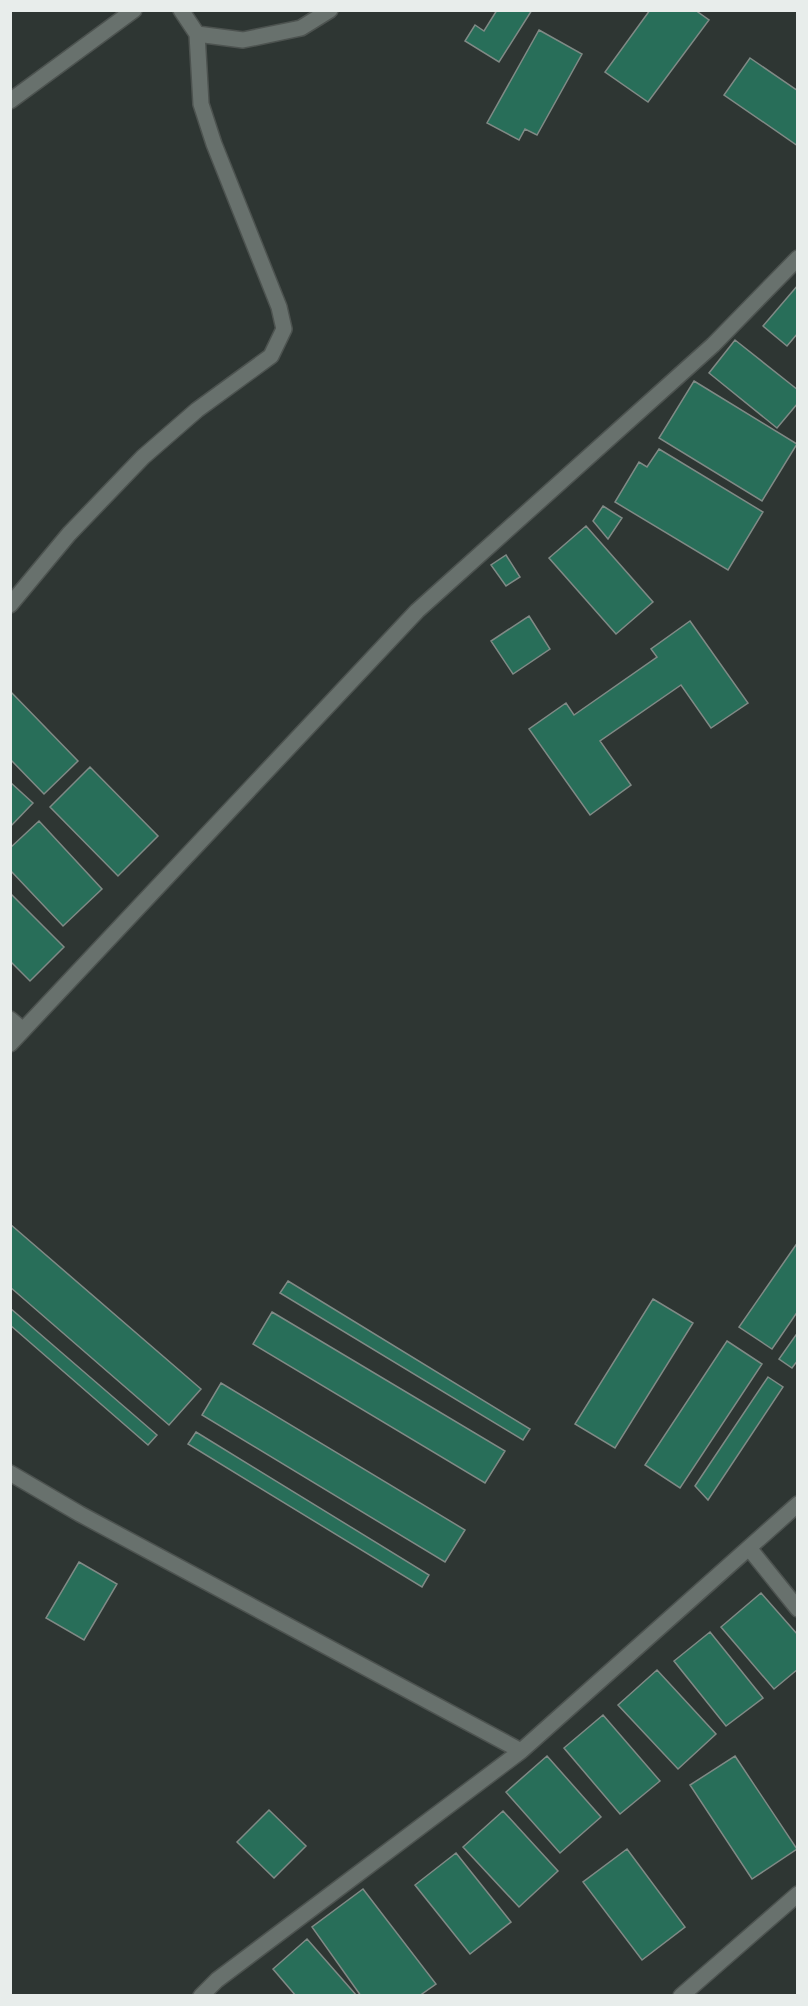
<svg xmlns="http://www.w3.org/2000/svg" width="808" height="2006" font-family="Mulish,sans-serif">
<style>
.building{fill:#286e59;stroke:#808a86;stroke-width:1.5}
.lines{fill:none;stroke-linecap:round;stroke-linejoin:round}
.street-casing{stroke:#4d5350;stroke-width:18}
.street{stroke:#68716d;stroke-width:15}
</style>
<rect width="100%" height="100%" fill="#2e3633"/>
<path class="building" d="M497 10H532L499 62 465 41 475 25 484 31Z
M650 10H695L709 20 648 102 605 72Z
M539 30 582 54 537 135 525 129 519 140 487 123Z
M750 58 798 91V146L724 95Z
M798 285V333L787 346 763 326Z
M735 340 798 390V403L777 428 709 373Z
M694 381 797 444 762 501 659 438Z
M659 449 763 512 728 570 615 502 639 462 647 467Z
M603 506 622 518 608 539 593 521Z
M586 526 653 602 616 634 549 558Z
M506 555 520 577 506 586 491 565Z
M529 616 550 649 513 674 491 641Z
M690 621 748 703 711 728 681 685 600 741 631 785 590 815 529 729 566 703 574 715 657 657 651 649Z
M10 691 78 761 44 794 10 759Z
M90 767 158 836 118 876 50 807Z
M10 782 33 803 10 827Z
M39 821 102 889 63 926 10 870V848Z
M10 893 64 947 30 981 10 961Z
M10 1224 201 1389 169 1425 10 1287Z
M798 1242V1311L772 1349 739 1327Z
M288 1281 530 1429 523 1440 280 1293Z
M653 1299 693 1323 615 1448 575 1424Z
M10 1308 157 1435 148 1445 10 1325Z
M272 1312 505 1451 485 1483 253 1344Z
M798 1332V1360L792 1368 779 1359Z
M727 1341 762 1364 680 1488 645 1465Z
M768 1377 783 1387 708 1500 695 1486Z
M221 1383 465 1530 445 1562 202 1415Z
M196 1432 429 1575 422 1587 188 1444Z
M79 1562 117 1584 84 1640 46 1618Z
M761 1593 798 1635V1669L774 1689 721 1627Z
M710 1632 763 1698 726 1726 674 1661Z
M657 1670 716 1734 678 1769 618 1705Z
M603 1715 660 1781 620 1814 564 1748Z
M547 1756 601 1817 560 1853 506 1792Z
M735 1756 797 1849 752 1879 690 1785Z
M269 1810 306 1846 274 1878 237 1842Z
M503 1811 558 1871 519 1907 463 1847Z
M627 1849 685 1927 642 1960 583 1882Z
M456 1853 511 1922 470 1954 415 1885Z
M363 1889 436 1984 419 1996H361L312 1927Z
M307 1939 357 1996H296L273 1969Z"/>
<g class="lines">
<defs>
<path id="street" d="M197 34 243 40 301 28 330 10
M10 101 134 10
M10 605 69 534 143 457 197 410 271 356 284 329 279 307 214 144 201 104 197 34 181 10
M10 1019 23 1030
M10 1044 417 611 713 345 798 258
M10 1473 80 1514 521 1751
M749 1548 798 1609
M201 1996 217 1980 521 1751 798 1504
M681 1996 798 1894"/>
</defs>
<use href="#street" class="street-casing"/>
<use href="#street" class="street"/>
</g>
<rect width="808" height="2006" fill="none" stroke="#e8edeb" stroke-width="24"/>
</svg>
